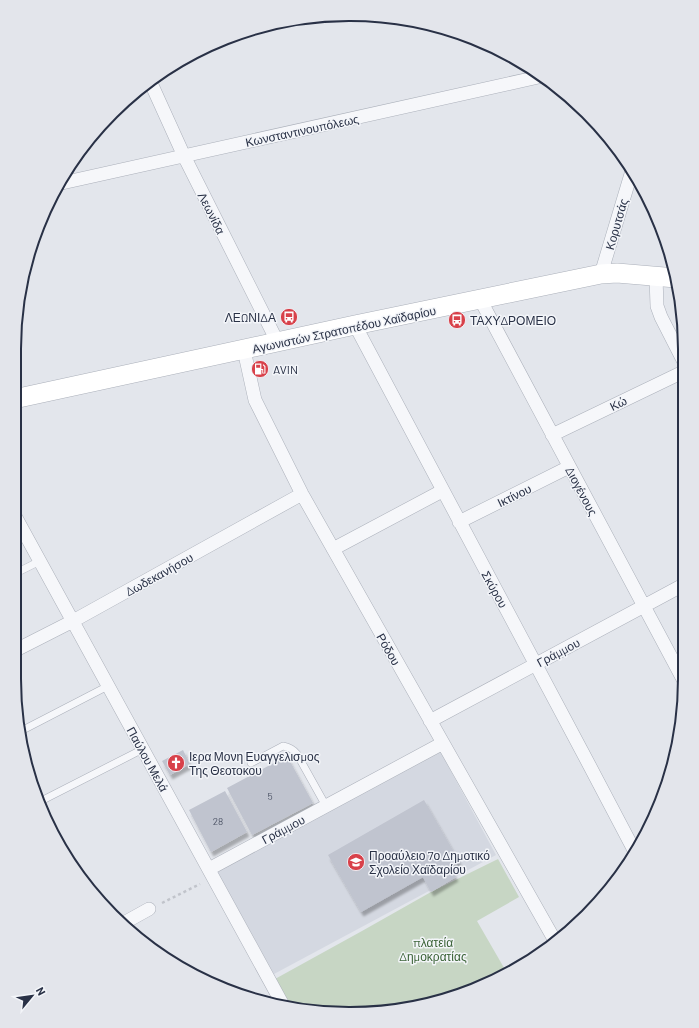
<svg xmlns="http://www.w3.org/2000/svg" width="699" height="1028" font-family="Barlow,sans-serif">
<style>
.built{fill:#d4d8e1}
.green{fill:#c7d6c4}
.building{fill:#c0c4cf;filter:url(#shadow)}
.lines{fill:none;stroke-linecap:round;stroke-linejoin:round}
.lane-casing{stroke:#abb0ba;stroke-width:8}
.street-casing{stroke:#abb0ba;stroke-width:14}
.secondary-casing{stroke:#abb0ba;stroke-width:20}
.path{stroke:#c1c4cb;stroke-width:2.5;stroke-dasharray:3 3;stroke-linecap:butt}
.lane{stroke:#f6f7fa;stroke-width:7}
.street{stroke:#f6f7fa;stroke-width:13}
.secondary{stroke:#fff;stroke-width:19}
.labels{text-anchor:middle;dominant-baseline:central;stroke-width:3;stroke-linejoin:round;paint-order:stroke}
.number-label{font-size:10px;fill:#4f5668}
.street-label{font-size:12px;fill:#293146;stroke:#f3f5f9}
.poi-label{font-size:12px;fill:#293146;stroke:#f3f5f9;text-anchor:start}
.park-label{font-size:12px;fill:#3a6236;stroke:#f3f5f9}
.rim{fill:none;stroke:#293146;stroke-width:2}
</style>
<defs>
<filter id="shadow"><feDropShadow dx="2.5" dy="4.5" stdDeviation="1" flood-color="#0004"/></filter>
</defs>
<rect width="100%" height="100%" fill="#e3e6ec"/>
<path class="built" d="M440 751 496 855 274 974 216 870Z"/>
<path class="green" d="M498 859 519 897 477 921 507 973 498 979 415 1008 306 1011 291 1007 275 979 362 931 431 892Z"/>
<path class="building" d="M183 750 190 764 170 775 162 761Z
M287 756 313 803 252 835 227 788Z
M225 791 247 832 211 852 189 810Z
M424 800 459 861 450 867 456 877 431 892 423 877 361 912 328 855Z"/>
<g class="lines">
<defs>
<path id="lane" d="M14 574 40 561
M21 731 108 686
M251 763 283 746C289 747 293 749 297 754L326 806
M41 801 143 749"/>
<path id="street" d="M150 81 184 156 278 343
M62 183 543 76
M601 274 631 174
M656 277 657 306 661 317 685 364
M480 299 685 683
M355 325C448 502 543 676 635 852
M244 350 255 400 302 494 554 939
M552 435 685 371
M14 514 283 1005
M459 522 569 467
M333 549 442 491
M14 651 73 621 302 494
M430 721 685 584
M209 869 443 743
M122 924 149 909"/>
<path id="secondary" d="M14 399 355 325 601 274 617 273 676 278"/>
</defs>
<use href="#lane" class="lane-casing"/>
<use href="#street" class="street-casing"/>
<use href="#secondary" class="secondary-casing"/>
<path class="path" d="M162 903 200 884"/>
<use href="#lane" class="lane"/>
<use href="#street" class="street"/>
<use href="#secondary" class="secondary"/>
</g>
<defs>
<symbol id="bus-disc" viewBox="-11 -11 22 22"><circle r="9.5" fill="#d8414a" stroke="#f3f5f9"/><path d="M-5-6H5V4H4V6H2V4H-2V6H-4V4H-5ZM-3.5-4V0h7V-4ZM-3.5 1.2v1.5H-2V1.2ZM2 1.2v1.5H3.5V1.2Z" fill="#fff"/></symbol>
<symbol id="fuel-disc" viewBox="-11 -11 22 22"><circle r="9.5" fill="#d8414a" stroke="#f3f5f9"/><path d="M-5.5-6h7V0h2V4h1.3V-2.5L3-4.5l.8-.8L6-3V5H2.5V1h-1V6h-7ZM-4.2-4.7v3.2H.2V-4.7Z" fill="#fff"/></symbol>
<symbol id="church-disc" viewBox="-11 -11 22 22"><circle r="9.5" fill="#d8414a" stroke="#f3f5f9"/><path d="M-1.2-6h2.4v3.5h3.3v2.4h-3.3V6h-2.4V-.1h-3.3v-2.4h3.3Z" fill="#fff"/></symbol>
<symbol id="school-disc" viewBox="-11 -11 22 22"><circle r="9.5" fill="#d8414a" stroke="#f3f5f9"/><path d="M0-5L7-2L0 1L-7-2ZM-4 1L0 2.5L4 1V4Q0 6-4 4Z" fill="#fff"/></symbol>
</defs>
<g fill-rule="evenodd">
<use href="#bus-disc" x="279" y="307" width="20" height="20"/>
<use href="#bus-disc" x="447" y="310" width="20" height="20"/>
<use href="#fuel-disc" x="250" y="359" width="20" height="20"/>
<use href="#church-disc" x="166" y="753" width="20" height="20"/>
<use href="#school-disc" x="346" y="852" width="20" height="20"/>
</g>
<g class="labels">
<g class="number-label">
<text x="270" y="796">5</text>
<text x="218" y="821">28</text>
</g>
<g class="street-label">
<text transform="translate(302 130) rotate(-12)">Κωνσταντινουπόλεως</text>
<text transform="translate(212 213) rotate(63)">Λεωνίδα</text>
<text transform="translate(616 224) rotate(-74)">Κορυτσάς</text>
<text transform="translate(344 329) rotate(-12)">Αγωνιστών Στρατοπέδου Χαϊδαρίου</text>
<text transform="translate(618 403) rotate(-26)">Κώ</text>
<text transform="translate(582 491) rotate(62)">Διογένους</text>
<text transform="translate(514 495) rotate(-26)">Ικτίνου</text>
<text transform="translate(159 574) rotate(-29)">Δωδεκανήσου</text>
<text transform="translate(495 589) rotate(61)">Σκύρου</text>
<text transform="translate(389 649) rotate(60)">Ρόδου</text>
<text transform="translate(558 652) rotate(-28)">Γράμμου</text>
<text transform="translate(148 759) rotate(61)">Παύλου Μελά</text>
<text transform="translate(283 829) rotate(-28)">Γράμμου</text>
</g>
<g class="poi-label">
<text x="276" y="317" text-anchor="end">ΛΕΩΝΙΔΑ</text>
<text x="470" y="320">ΤΑΧΥΔΡΟΜΕΙΟ</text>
<text x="273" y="369">AVIN</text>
<text x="189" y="756">Ιερα Μονη Ευαγγελισμος<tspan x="189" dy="14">Της Θεοτοκου</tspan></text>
<text x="369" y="855">Προαύλειο 7ο Δημοτικό<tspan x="369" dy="14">Σχολείο Χαϊδαρίου</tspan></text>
</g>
<g class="park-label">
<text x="433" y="942">πλατεία<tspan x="433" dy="14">Δημοκρατίας</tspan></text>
</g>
</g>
<path d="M0 0H699V1028H0ZM349 21H350A328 328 0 0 1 678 349V679A328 328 0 0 1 350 1007H349A328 328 0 0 1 21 679V349A328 328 0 0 1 349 21Z" fill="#e3e5eb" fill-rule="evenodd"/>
<path class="rim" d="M349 21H350A328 328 0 0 1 678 349V679A328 328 0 0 1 350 1007H349A328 328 0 0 1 21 679V349A328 328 0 0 1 349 21Z"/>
<g transform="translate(32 996) rotate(61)" stroke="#f3f5f9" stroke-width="3" paint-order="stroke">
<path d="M0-3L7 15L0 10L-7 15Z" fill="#293146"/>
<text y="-6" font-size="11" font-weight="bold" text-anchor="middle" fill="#293146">N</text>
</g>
</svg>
